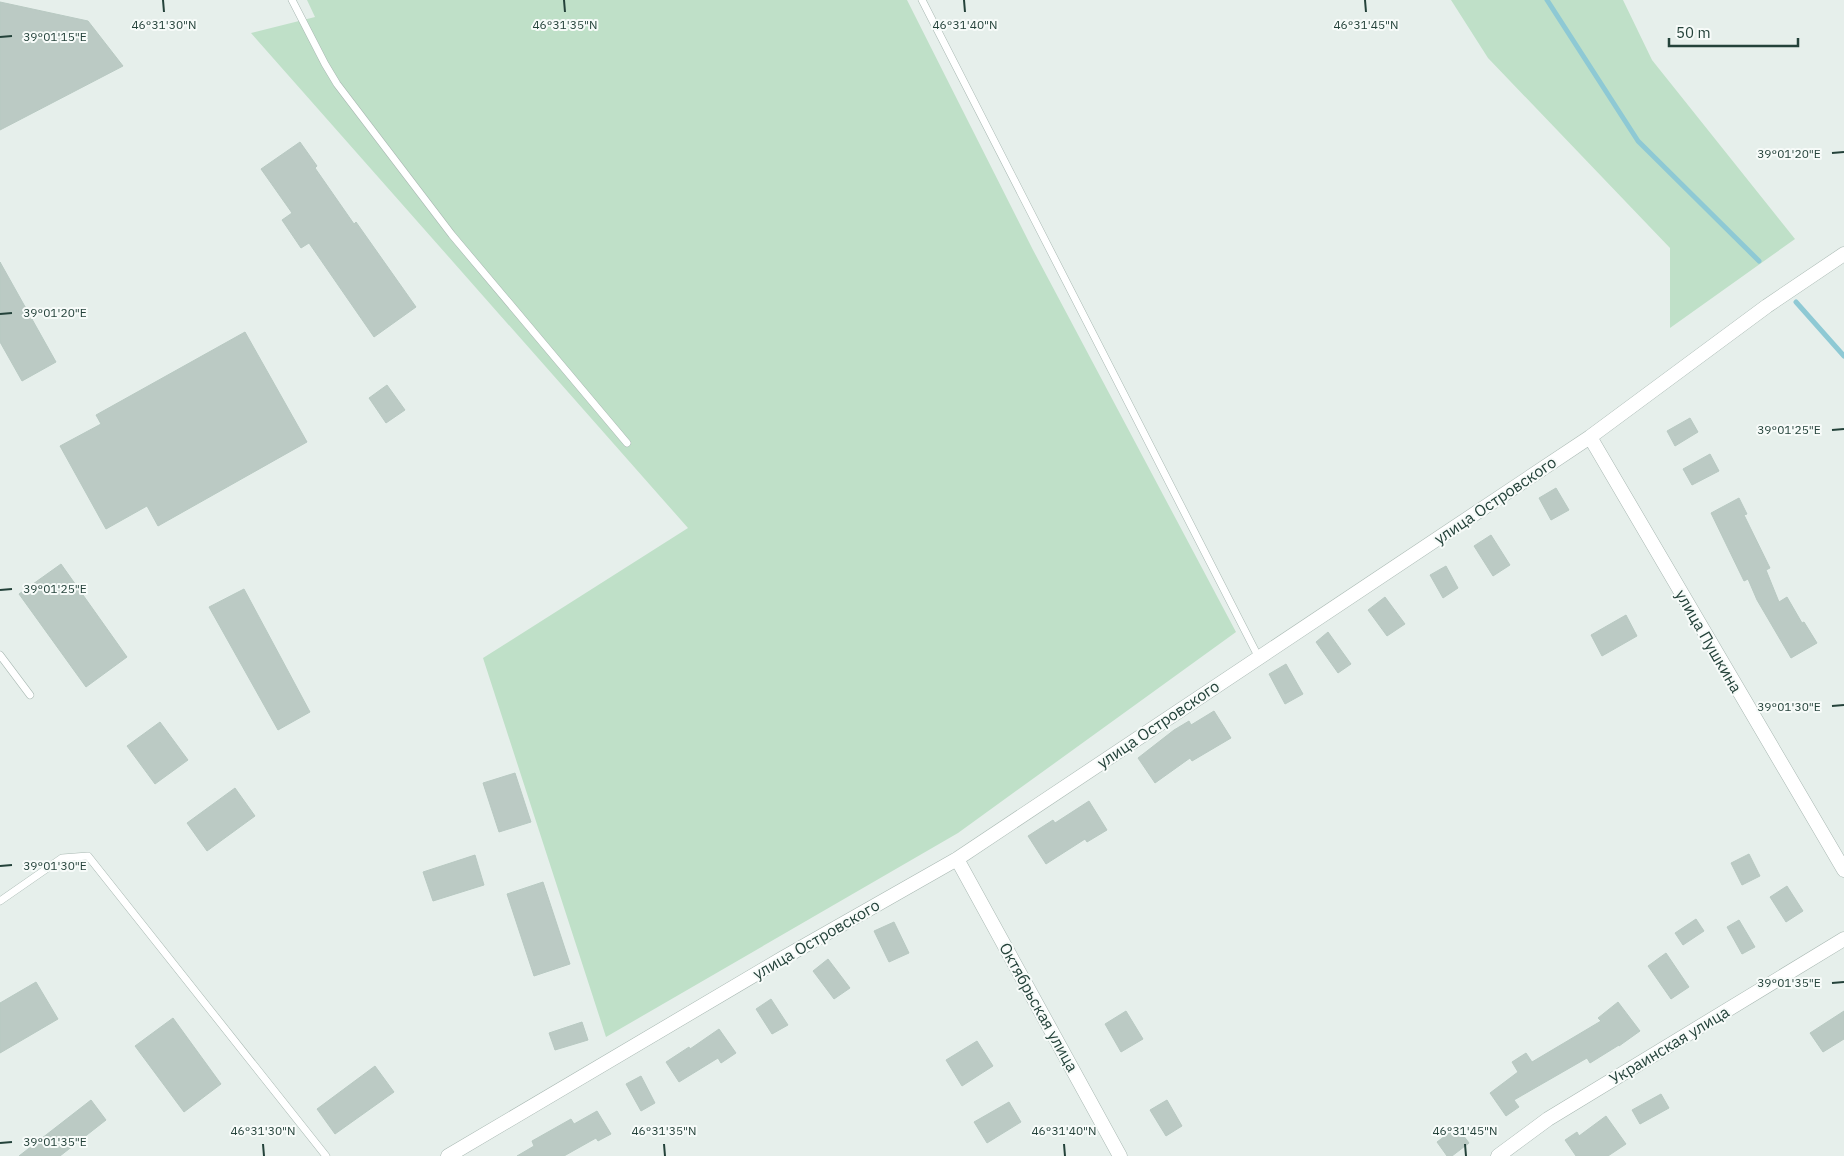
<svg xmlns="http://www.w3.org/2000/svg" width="1844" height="1156" font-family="'IBM Plex Sans',sans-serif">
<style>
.green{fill:#bfe0c8}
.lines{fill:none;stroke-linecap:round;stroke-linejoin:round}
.stream{stroke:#8ec9d4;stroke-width:5}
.building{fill:#bbcac4;stroke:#b8c9c2}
.service-casing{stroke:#a8b8b2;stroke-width:8}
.minor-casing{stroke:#a8b8b2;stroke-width:15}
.service{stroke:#fff;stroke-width:7}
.minor{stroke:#fff;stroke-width:14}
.ticks{fill:none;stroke:#24423a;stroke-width:2}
.labels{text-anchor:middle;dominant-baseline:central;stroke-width:4;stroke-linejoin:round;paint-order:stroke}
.street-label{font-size:16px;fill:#24423a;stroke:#f7fbf9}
.ticks-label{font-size:12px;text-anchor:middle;fill:#24423a;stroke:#f7fbf9;stroke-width:4;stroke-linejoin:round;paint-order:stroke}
</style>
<rect width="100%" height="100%" fill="#e6efeb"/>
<path class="green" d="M307 0H907L1033 250 1236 632 958 833 606 1037 483 658 688 528 251 33 315 17Z
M1451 0H1623L1652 60 1795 239 1670 328V248L1488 58Z"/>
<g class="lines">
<path class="stream" d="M1547 0 1638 141 1759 261
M1796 302 1844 356"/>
</g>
<path class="building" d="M0 2 88 21 123 66 0 130Z
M300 142 317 166 315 168 354 224 356 222 416 307 374 337 309 243 301 248 282 220 292 213 261 169Z
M0 262 56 362 22 381 0 342Z
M245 332 307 442 158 526 147 506 106 529 60 446 101 424 96 415Z
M387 385 405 410 386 423 369 398Z
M1690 418 1698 432 1675 446 1667 431Z
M1710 454 1719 471 1692 485 1683 469Z
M1556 488 1569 510 1551 520 1539 498Z
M1739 498 1747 514 1744 515 1770 568 1766 570 1779 602 1787 597 1802 623 1804 622 1817 643 1791 658 1757 600 1748 579 1744 581 1711 513Z
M1491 535 1510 565 1493 576 1474 546Z
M61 564 127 657 86 687 19 594Z
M1446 566 1458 588 1443 598 1430 575Z
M244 589 310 712 278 730 209 607Z
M1385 597 1405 624 1387 636 1368 610Z
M1626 615 1637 636 1602 656 1591 635Z
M1328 632 1351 664 1338 673 1316 642Z
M1286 664 1303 694 1285 704 1269 674Z
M1214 711 1231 738 1192 761 1190 758 1155 783 1138 758 1174 730 1189 721 1191 725Z
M160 722 188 760 155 784 127 746Z
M515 773 531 822 499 832 483 783Z
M235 788 255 816 207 851 187 823Z
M1089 801 1107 830 1087 842 1085 839 1046 864 1028 836 1053 820 1055 823Z
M1749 854 1760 876 1742 885 1731 863Z
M475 855 484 885 433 901 423 872Z
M543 882 570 964 534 976 507 894Z
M1787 886 1803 911 1786 922 1770 897Z
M1696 919 1704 931 1683 945 1675 933Z
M1739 920 1755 947 1742 954 1727 927Z
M894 922 909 953 889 962 874 931Z
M1666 953 1689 987 1671 999 1648 966Z
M828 959 850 988 834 999 813 971Z
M36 982 58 1019 0 1053V1003Z
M771 999 788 1025 772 1034 756 1009Z
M1618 1002 1640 1031 1619 1046V1045L1590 1063 1587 1058 1514 1100 1519 1107 1506 1116 1490 1093 1518 1072 1512 1062 1526 1053 1532 1062 1601 1021 1598 1018Z
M1126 1011 1143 1039 1121 1052 1105 1024Z
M1844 1011V1039L1823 1052 1810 1033Z
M173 1018 221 1084 184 1112 135 1046Z
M582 1022 588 1040 555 1050 549 1033Z
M719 1029 736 1053 721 1063 718 1058 679 1082 666 1062 689 1047 690 1049Z
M977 1041 993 1066 962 1086 946 1060Z
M375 1066 394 1092 335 1134 317 1109Z
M641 1076 655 1103 641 1111 626 1084Z
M1661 1094 1669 1108 1640 1124 1632 1110Z
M91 1100 106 1120 60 1156H19Z
M1167 1100 1182 1126 1166 1136 1150 1110Z
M1009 1102 1021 1122 987 1143 974 1122Z
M597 1111 611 1134 598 1141 596 1138 564 1156H517L534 1146 532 1141 571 1119 574 1124Z
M1606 1116 1626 1144 1608 1156H1576L1565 1140 1577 1132 1579 1136Z
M1457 1127 1469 1143 1452 1156H1447L1437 1142Z"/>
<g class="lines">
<defs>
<path id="service" d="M292 0 325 64 337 84 452 235 627 443
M922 0 1259 658
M0 655 30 695
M0 901 62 858 88 856 326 1156"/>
<path id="minor" d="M1590 437 1844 870
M957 859 1120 1156
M448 1156 783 958 957 859 1590 437 1767 306 1844 254
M1498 1156 1548 1119 1844 939"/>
</defs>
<use href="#service" class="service-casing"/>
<use href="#minor" class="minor-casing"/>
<use href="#service" class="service"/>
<use href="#minor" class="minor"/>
</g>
<path class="ticks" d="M163 0 164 12M564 0 565 12M964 0 965 12M1365 0 1366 12M0 37 12 36M1832 153 1844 152M0 314 12 313M1832 430 1844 429M0 590 12 589M1832 706 1844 705M0 866 12 865M1832 983 1844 982M0 1143 12 1142M263 1144 264 1156M664 1144 665 1156M1064 1144 1065 1156M1465 1144 1466 1156"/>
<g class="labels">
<g class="street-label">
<text transform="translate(1495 500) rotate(-34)">улица Островского</text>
<text transform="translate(1709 641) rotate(60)">улица Пушкина</text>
<text transform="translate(1158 724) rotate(-34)">улица Островского</text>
<text transform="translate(816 939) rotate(-30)">улица Островского</text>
<text transform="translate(1039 1007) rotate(61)">Октябрьская улица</text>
<text transform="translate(1669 1045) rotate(-31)">Украинская улица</text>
</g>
</g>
<g class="ticks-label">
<text x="164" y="29">46°31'30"N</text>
<text x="565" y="29">46°31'35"N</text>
<text x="965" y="29">46°31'40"N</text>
<text x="1366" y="29">46°31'45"N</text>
<text x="55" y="41">39°01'15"E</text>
<text x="1789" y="158">39°01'20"E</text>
<text x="55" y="317">39°01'20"E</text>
<text x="1789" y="434">39°01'25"E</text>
<text x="55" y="593">39°01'25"E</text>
<text x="1789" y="711">39°01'30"E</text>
<text x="55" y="870">39°01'30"E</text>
<text x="1789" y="987">39°01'35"E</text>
<text x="263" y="1135">46°31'30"N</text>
<text x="664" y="1135">46°31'35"N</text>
<text x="1064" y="1135">46°31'40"N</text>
<text x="1465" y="1135">46°31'45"N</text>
<text x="55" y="1146">39°01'35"E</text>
</g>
<path d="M1669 38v8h129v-8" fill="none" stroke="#24423a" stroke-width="2.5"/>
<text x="1676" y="38" font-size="15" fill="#24423a" stroke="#f7fbf9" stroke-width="4" paint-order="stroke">50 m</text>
</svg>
